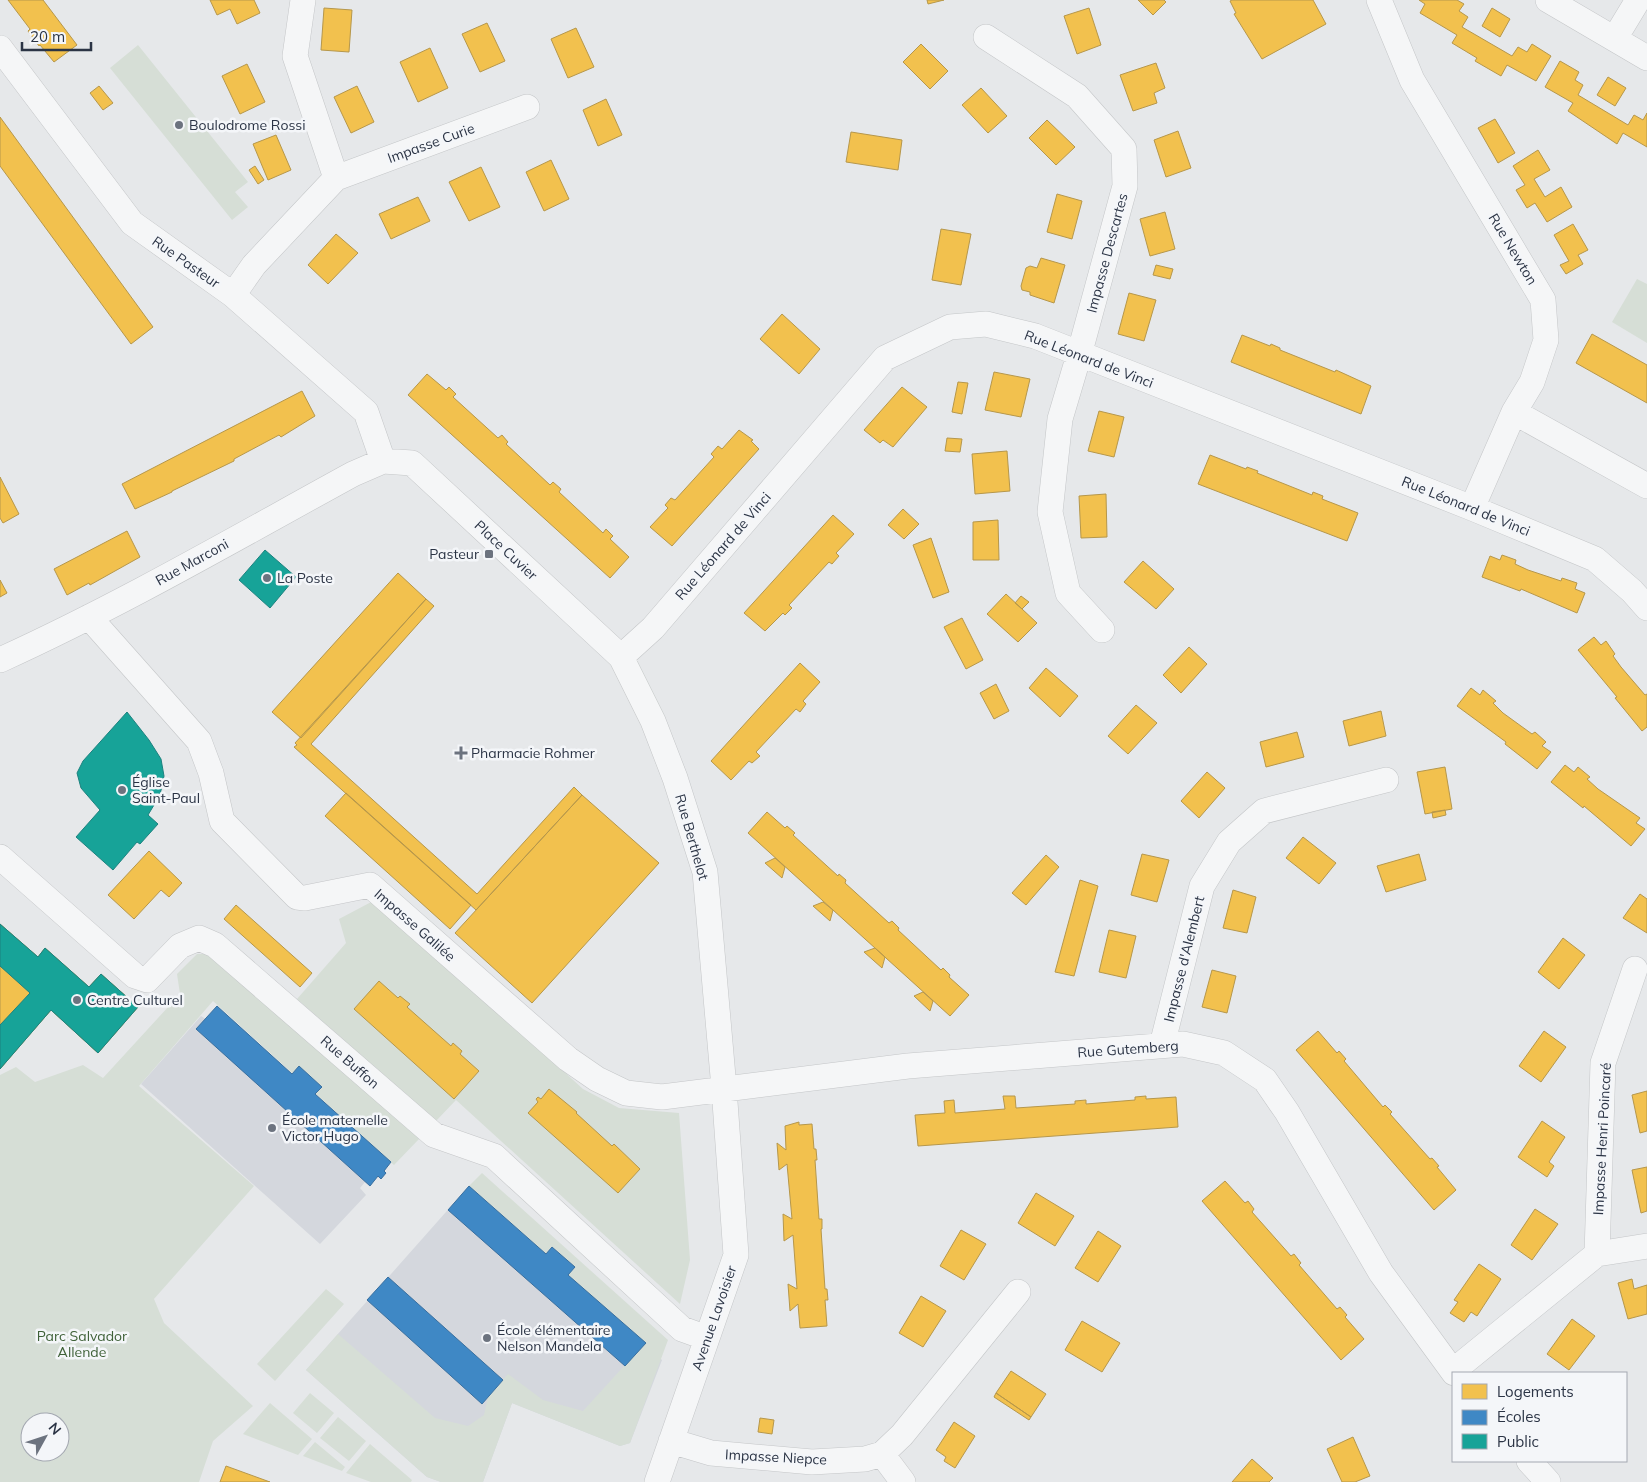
<svg xmlns="http://www.w3.org/2000/svg" width="1647" height="1482" font-family="Mulish,sans-serif">
<style>
.built{fill:#d4d7dd}
.green{fill:#d6ded6;fill-rule:evenodd}
.homes{fill:#f2c14e;stroke:#b6974b}
.schools{fill:#3f88c5;stroke:#396f9f}
.public{fill:#17a398;stroke:#1d827f}
.lines{fill:none;stroke-linecap:round;stroke-linejoin:round}
.minor-casing{stroke:#c4c6c8;stroke-width:26}
.minor{stroke:#f5f6f7;stroke-width:25}
.poi-dot{fill:#6c737f;stroke:#f4f6f9;stroke-width:2}
.labels{text-anchor:middle;dominant-baseline:central;stroke-width:5;stroke-linejoin:round;paint-order:stroke}
.poi-label{font-size:14px;fill:#2b3445;stroke:#f4f6f9;text-anchor:start}
.street-label{font-size:14px;fill:#2b3445;stroke:#f4f6f9}
.park-label{font-size:14px;fill:#3f6138;stroke:#f4f6f9}
</style>
<rect width="100%" height="100%" fill="#e6e8ea"/>
<path class="built" d="M201 1016 292 1074 299 1067 322 1087 316 1094 391 1162 384 1171 386 1173 381 1179 377 1177 370 1186 365 1182 360 1188 366 1195 320 1244 141 1084Z
M469 1186 545 1254 552 1247 575 1267 569 1274 662 1360 630 1443 620 1446 512 1403 483 1482H441L427 1477 306 1370Z"/>
<path class="green" d="M138 45 248 182 235 192 248 207 232 220 110 68Z
M1637 279 1647 284V343L1612 322Z
M375 900 583 1089 619 1108 679 1113 690 1260 680 1304 456 1100 436 1121 297 999 346 943 339 919Z
M197 954H213L420 1138 394 1165 316 1094 321 1086 299 1067 292 1073 213 1001 139 1086 254 1186 154 1299 164 1323 253 1406 213 1441 199 1482H0V1075L16 1067 35 1082 83 1065 103 1078 180 994 177 974ZM30 1422H60V1452H30Z
M482 1173 668 1340 630 1443 620 1446 512 1403 483 1482H441L427 1477 306 1370 338 1334 435 1418 468 1426 484 1415 488 1396 508 1374 543 1400 583 1411 645 1343 568 1275 575 1267 552 1247 546 1254 469 1186Z
M326 1289 344 1304 275 1381 257 1364Z
M310 1393 334 1413 317 1433 293 1413Z
M270 1403 312 1439 298 1455 243 1434Z
M338 1417 366 1441 349 1461 320 1438Z
M315 1442 345 1467 342 1471 303 1456Z
M370 1444 412 1480 411 1482H371L346 1473Z"/>
<path class="homes" d="M8 0H43L77 45 54 62 40 45 39 46 28 31 30 29Z
M210 0H254L260 13 237 24 230 9 217 15Z
M927 0H944L928 4Z
M1138 0H1164L1166 2 1153 15Z
M1232 0H1313L1326 24 1262 59 1234 14 1236 13 1230 1Z
M1419 0H1457L1464 4 1459 11 1468 17 1462 27 1512 56 1518 47 1527 52 1532 44 1551 56 1536 81 1507 65 1501 76 1475 61 1477 58 1452 43 1457 35 1420 13 1425 4Z
M324 8 352 10 349 52 321 50Z
M1089 8 1101 45 1077 54 1064 16Z
M1492 8 1510 19 1500 37 1482 26Z
M487 23 505 61 480 72 462 34Z
M576 28 594 67 568 78 551 39Z
M921 44 948 71 930 89 903 62Z
M430 48 448 88 418 102 400 62Z
M1560 61 1579 72 1575 80 1583 85 1578 95 1628 125 1634 115 1643 120 1647 113V147L1623 133 1617 144 1568 111 1573 103 1545 87Z
M1156 63 1165 88 1154 93 1157 103 1133 111 1120 75Z
M247 64 265 102 240 114 222 76Z
M1608 77 1626 88 1615 106 1597 95Z
M99 86 113 103 103 110 90 93Z
M357 86 374 122 351 133 334 97Z
M981 88 1007 116 988 133 962 105Z
M606 99 622 135 598 146 583 110Z
M0 117 153 327 131 344 0 166Z
M1495 119 1515 153 1498 163 1478 128Z
M1047 120 1075 147 1056 165 1029 138Z
M1178 131 1191 168 1166 177 1154 140Z
M851 132 902 140 898 170 846 162Z
M276 135 291 170 268 180 253 144Z
M1538 150 1550 170 1534 179 1545 197 1561 187 1572 207 1547 222 1535 203 1527 208 1516 190 1525 185 1513 166Z
M551 160 569 199 544 211 526 172Z
M255 166 264 180 258 184 249 170Z
M481 167 500 207 469 221 449 182Z
M1057 194 1082 201 1072 239 1047 232Z
M418 197 430 221 391 239 379 214Z
M1165 212 1175 249 1150 256 1140 219Z
M1573 224 1588 250 1578 255 1583 264 1566 274 1560 265 1569 261 1554 235Z
M941 229 971 234 961 285 932 280Z
M336 234 358 253 328 284 308 265Z
M1041 258 1065 265 1054 303 1030 295V292L1022 290 1021 286 1026 268 1030 266 1037 268Z
M1156 265 1173 269 1170 279 1153 275Z
M1129 293 1156 300 1144 341 1118 334Z
M782 314 820 349 799 374 760 339Z
M1592 334 1647 365V403L1576 363Z
M1242 335 1270 346 1271 344 1280 348V350L1335 372 1336 370 1371 386 1361 414 1231 362Z
M994 372 1030 379 1021 417 985 410Z
M427 374 446 390 449 387 456 394 453 397 498 438 502 435 508 442 506 444 550 485 553 482 561 489 559 492 603 533 606 529 613 536 610 539 629 557 610 578 408 395Z
M958 382 968 383 962 414 952 412Z
M902 387 927 407 893 447 883 440 880 443 864 430Z
M302 391 315 416 281 437 279 435 234 459V461L172 491V492L135 509 122 484Z
M1099 411 1124 417 1114 457 1088 451Z
M739 430 753 440 751 441 759 449 672 546 650 527 668 508 665 505 671 498 675 500 714 457 711 454 718 446 722 449Z
M947 438 962 439 960 452 945 451Z
M1007 451 1010 491 975 494 972 454Z
M1210 455 1246 469 1247 467 1258 471 1257 473 1312 495 1313 492 1323 496 1322 499 1358 513 1347 541 1198 484Z
M0 477 19 514 3 523 0 518Z
M1106 494 1107 537 1081 538 1079 496Z
M903 509 919 524 904 539 888 525Z
M833 515 854 534 836 553 839 556 832 564 829 562 789 605 792 608 785 615 783 613 765 631 744 613Z
M998 520 999 560H973V522Z
M127 531 140 557 90 585 89 583 67 595 54 569Z
M931 538 949 592 933 598 913 545Z
M1502 555 1516 560 1515 564 1528 570 1561 581 1562 578 1577 583 1575 589 1585 593 1577 613 1521 589 1520 591 1482 577 1490 556 1500 560Z
M1143 561 1174 589 1156 609 1124 582Z
M398 573 426 599 301 738 272 712Z
M0 580 7 593 0 597Z
M1006 594 1037 623 1018 642 987 614Z
M1021 596 1029 602 1022 609 1015 603Z
M426 599 434 606 311 744 477 894 574 787 582 795 476 910 294 747 297 745 295 743Z
M962 618 983 660 966 669 944 627Z
M1594 637 1601 645 1606 641 1615 654 1613 656 1621 667 1645 695 1647 694V727L1642 731 1615 698 1617 697 1578 650Z
M1189 647 1207 664 1181 693 1163 675Z
M800 663 820 682 803 701 806 704 800 712 796 709 756 752 760 756 752 763 749 761 731 780 711 761Z
M1046 668 1078 696 1060 717 1029 688Z
M996 684 1009 711 994 719 980 693Z
M1471 688 1480 695 1483 690 1496 701 1493 703 1503 713 1532 734 1535 732 1546 742 1542 746 1551 752 1537 769 1505 744 1506 742 1457 706Z
M1136 705 1157 723 1128 754 1108 736Z
M1381 711 1386 736 1349 746 1343 721Z
M1297 732 1304 757 1266 767 1260 742Z
M1565 765 1574 772 1578 767 1590 777 1587 779 1598 789 1640 818 1636 823 1645 829 1631 846 1584 806 1583 808 1551 782Z
M1445 767 1452 809 1425 814 1417 772Z
M1207 772 1225 788 1199 818 1181 801Z
M346 793 471 905 450 929 325 816Z
M582 795 659 863 532 1003 455 933Z
M1445 810 1446 815 1433 818 1432 812Z
M767 812 785 828 787 826 795 833 793 835 838 876 839 874 846 880 845 883 889 923 892 921 899 928 898 930 941 970 943 968 950 975 949 977 969 995 950 1016 748 833Z
M1303 837 1336 863 1319 884 1286 858Z
M149 851 182 883 169 897 161 890 134 919 108 895Z
M1142 854 1169 860 1157 902 1131 895Z
M1419 854 1426 880 1386 892 1377 866Z
M1046 855 1059 867 1026 905 1012 893Z
M775 858 785 867 782 878 765 863Z
M1080 880 1098 886 1074 976 1055 972Z
M1233 890 1256 897 1247 933 1223 928Z
M1640 894 1647 899V933L1623 918Z
M823 902 833 910 830 921 813 906Z
M236 905 312 973 300 987 224 919Z
M0 924 38 957 45 948 89 987 101 974 138 1007 98 1053 51 1010 0 1069Z
M1109 930 1136 936 1126 978 1099 972Z
M1563 938 1585 955 1559 989 1538 972Z
M875 948 885 957 882 968 864 952Z
M1212 970 1236 976 1227 1013 1202 1007Z
M379 981 398 998 400 996 410 1004 407 1007 451 1046 453 1043 462 1051 460 1054 479 1071 454 1099 354 1009Z
M923 992 933 1001 930 1011 914 996Z
M1318 1031 1337 1053 1339 1051 1346 1059 1344 1061 1383 1107 1385 1105 1392 1112 1390 1114 1430 1159 1432 1158 1439 1166 1437 1167 1456 1190 1434 1210 1296 1050Z
M1544 1031 1566 1047 1541 1082 1519 1066Z
M549 1089 577 1112 576 1113 612 1146 614 1144 640 1169 618 1193 528 1113 538 1102 536 1099 538 1097 541 1099Z
M1647 1091V1131L1640 1133 1632 1095Z
M1003 1096H1015L1016 1108 1075 1104V1101L1086 1100V1104L1135 1100V1097L1146 1096V1099L1176 1097 1178 1127 918 1146 915 1115 945 1113 944 1101 954 1100 955 1113 1005 1109Z
M1542 1121 1565 1137 1549 1162 1554 1166 1547 1177 1518 1157Z
M799 1122V1125L812 1124 814 1149H816L817 1160H815L819 1219H822V1229H821L825 1289H827L828 1300H825L827 1326 800 1328 798 1304 790 1311 788 1284 797 1289 793 1235 784 1241 783 1214 792 1219 787 1164 779 1170 777 1143 786 1150 785 1126Z
M1647 1167V1211L1641 1213 1632 1170Z
M1225 1181 1245 1203 1248 1201 1254 1209 1252 1212 1291 1256 1294 1254 1301 1263 1299 1265 1337 1309 1340 1307 1347 1315 1345 1317 1364 1339 1341 1360 1202 1201Z
M1036 1193 1074 1216 1055 1246 1018 1223Z
M1535 1209 1558 1224 1532 1260 1511 1245Z
M961 1230 986 1244 964 1280 940 1266Z
M1098 1231 1121 1246 1098 1282 1075 1268Z
M1479 1264 1501 1279 1477 1316 1471 1312 1464 1322 1450 1313 1458 1302 1454 1300Z
M1632 1279 1634 1289 1647 1285V1314L1628 1319 1618 1283Z
M921 1296 946 1311 923 1347 899 1333Z
M1572 1319 1595 1336 1569 1370 1547 1354Z
M1082 1321 1120 1343 1102 1372 1065 1350Z
M1011 1371 1046 1394 1031 1417 996 1393Z
M996 1393 1031 1417 1029 1420 994 1397Z
M760 1418 774 1420 772 1434 758 1432Z
M954 1422 975 1436 955 1468 944 1461 946 1457 936 1450Z
M1353 1437 1370 1476 1355 1482H1342L1327 1449Z
M1252 1459 1273 1478 1269 1482H1232Z
M226 1466 270 1482H220Z"/>
<path class="schools" d="M217 1006 292 1074 299 1066 322 1087 315 1094 391 1162 384 1171 386 1173 381 1179 378 1176 370 1186 196 1029Z
M469 1186 546 1254 552 1247 575 1267 568 1275 646 1343 625 1366 448 1210Z
M388 1277 503 1380 482 1404 367 1300Z"/>
<path class="public" d="M265 550 296 577 270 608 239 580Z
M127 712 149 740 161 759 164 776 160 795 148 815 158 824 140 844 137 842 113 870 76 837 100 810 81 788 77 773 83 761Z
M0 924 38 957 45 948 89 987 101 974 138 1007 98 1053 51 1010 0 1069V1025L30 993 0 966Z"/>
<g class="lines">
<defs>
<path id="minor" d="M303 0 295 56 336 178
M1379 0 1412 80 1543 300 1546 340 1532 382 1514 412 1472 508
M1548 0 1647 58
M986 37 1077 96 1124 149 1125 186 1079 355 1060 419 1050 512 1068 593 1102 630
M1615 38 1638 0
M0 48 132 223 233 295 366 412 383 461
M233 295 254 265 336 178 527 107
M1514 412 1647 486
M89 617 199 741 211 773 222 821 297 897 305 898 370 885 568 1059 597 1079 626 1093 662 1097 908 1066 1183 1044 1224 1053 1265 1080 1287 1112 1381 1273 1454 1373
M621 657 653 628 885 358 950 327 986 324 1035 336 1472 508 1595 559 1632 591 1647 608
M0 660C121 605 236 538 353 474L383 461 412 463 621 657 653 721 675 778 705 872 724 1088 736 1255 657 1482
M0 857 135 976 147 980 180 946 199 938 215 945 434 1135 494 1156 682 1329 707 1338
M1162 1045 1202 886 1229 842 1264 811 1386 780
M1597 1254 1603 1063 1635 969
M1453 1371 1597 1254 1647 1246
M671 1441 711 1453 812 1462 865 1459 882 1454 902 1435 1018 1292
M882 1454 903 1482
M1529 1461 1548 1482"/>
</defs>
<use href="#minor" class="minor-casing"/>
<use href="#minor" class="minor"/>
</g>
<g class="poi-dot">
<circle cx="179" cy="125" r="5"/>
<rect x="484" y="549" width="10" height="10" rx="2.5"/>
<circle cx="267" cy="578" r="5"/>
<path d="M458.5 745.5h5v5h5v5h-5v5h-5v-5h-5v-5h5z"/>
<circle cx="122" cy="790" r="5"/>
<circle cx="77" cy="1000" r="5"/>
<circle cx="272" cy="1128" r="5"/>
<circle cx="487" cy="1338" r="5"/>
</g>
<g class="labels">
<g class="poi-label">
<text x="189" y="125">Boulodrome Rossi</text>
<text x="479" y="554" text-anchor="end">Pasteur</text>
<text x="277" y="578">La Poste</text>
<text x="471" y="753">Pharmacie Rohmer</text>
<text x="132" y="782">Église<tspan x="132" dy="16">Saint-Paul</tspan></text>
<text x="87" y="1000">Centre Culturel</text>
<text x="282" y="1120">École maternelle<tspan x="282" dy="16">Victor Hugo</tspan></text>
<text x="497" y="1330">École élémentaire<tspan x="497" dy="16">Nelson Mandela</tspan></text>
</g>
<g class="street-label">
<text transform="translate(431 143) rotate(-20)">Impasse Curie</text>
<text transform="translate(1513 249) rotate(59)">Rue Newton</text>
<text transform="translate(1107 253) rotate(-75)">Impasse Descartes</text>
<text transform="translate(186 262) rotate(35)">Rue Pasteur</text>
<text transform="translate(1089 359) rotate(21)">Rue Léonard de Vinci</text>
<text transform="translate(1466 506) rotate(22)">Rue Léonard de Vinci</text>
<text transform="translate(723 546) rotate(-49)">Rue Léonard de Vinci</text>
<text transform="translate(506 550) rotate(43)">Place Cuvier</text>
<text transform="translate(192 562) rotate(-29)">Rue Marconi</text>
<text transform="translate(692 837) rotate(74)">Rue Berthelot</text>
<text transform="translate(415 925) rotate(41)">Impasse Galilée</text>
<text transform="translate(1184 959) rotate(-76)">Impasse d'Alembert</text>
<text transform="translate(1128 1049) rotate(-4)">Rue Gutemberg</text>
<text transform="translate(350 1062) rotate(41)">Rue Buffon</text>
<text transform="translate(1602 1139) rotate(-87)">Impasse Henri Poincaré</text>
<text transform="translate(714 1318) rotate(-71)">Avenue Lavoisier</text>
<text transform="translate(776 1457) rotate(3)">Impasse Niepce</text>
</g>
<g class="park-label">
<text x="82" y="1336">Parc Salvador<tspan x="82" dy="16">Allende</tspan></text>
</g>
</g>
<rect x="1452" y="1372" width="175" height="90" fill="#f4f6f9" stroke="#a4a8b1"/>
<rect x="1462" y="1384" width="25" height="15" fill="#f2c14e" stroke="#a4a8b1"/>
<text x="1497" y="1397" font-size="15" fill="#2b3445">Logements</text>
<rect x="1462" y="1410" width="25" height="15" fill="#3f88c5" stroke="#a4a8b1"/>
<text x="1497" y="1422" font-size="15" fill="#2b3445">Écoles</text>
<rect x="1462" y="1434" width="25" height="15" fill="#17a398" stroke="#a4a8b1"/>
<text x="1497" y="1447" font-size="15" fill="#2b3445">Public</text>
<g transform="translate(45 1437) rotate(50)"><circle r="24" fill="#f4f6f9" stroke="#a4a8b1"/>
<path d="M0-4L9 19L0 12L-9 19Z" fill="#6c737f"/>
<text y="-8" font-size="14" font-weight="bold" text-anchor="middle" fill="#2b3445">N</text>
</g>
<path d="M22 42v8h69v-8" fill="none" stroke="#2b3445" stroke-width="2.5"/>
<text x="30" y="42" font-size="15" fill="#2b3445" stroke="#f4f6f9" stroke-width="4" paint-order="stroke">20 m</text>
</svg>
